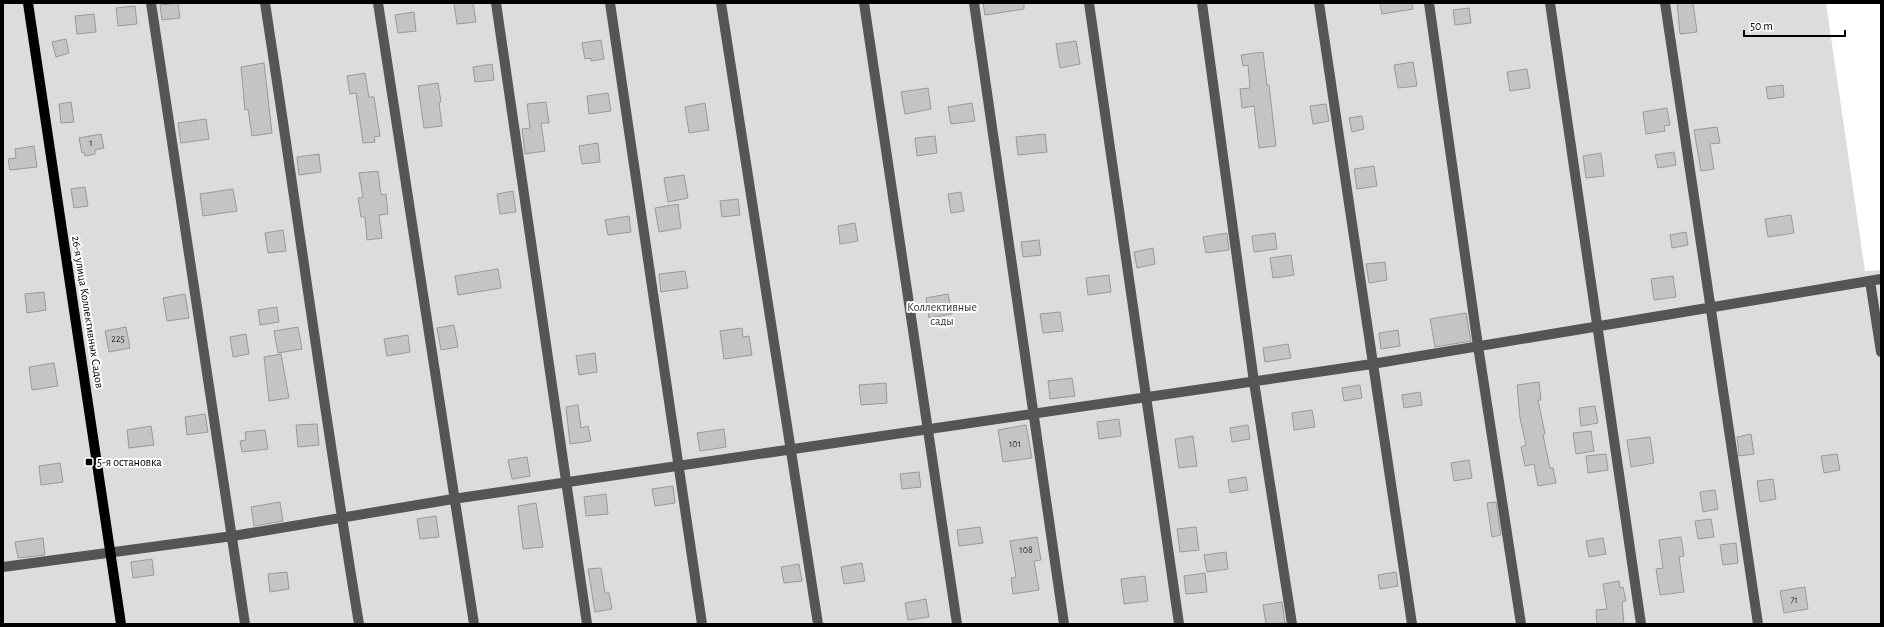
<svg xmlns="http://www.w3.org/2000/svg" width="1884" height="627" font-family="'Alegreya Sans',sans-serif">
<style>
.green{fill:#dcdcdc}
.building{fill:#c4c4c4;stroke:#999}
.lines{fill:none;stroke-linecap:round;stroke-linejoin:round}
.major-casing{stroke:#dbdbdb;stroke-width:12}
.minor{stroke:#555;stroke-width:10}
.major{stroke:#000;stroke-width:10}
.poi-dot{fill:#000;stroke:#fff;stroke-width:1.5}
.labels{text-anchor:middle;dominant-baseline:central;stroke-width:4;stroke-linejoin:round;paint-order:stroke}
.number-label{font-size:10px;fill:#313131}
.park-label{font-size:12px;fill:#333;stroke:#fff}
.street-label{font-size:12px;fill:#000;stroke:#fff}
.poi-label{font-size:12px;fill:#000;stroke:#fff;text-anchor:start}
</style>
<rect width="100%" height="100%" fill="#fff"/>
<path class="green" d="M3 3H1826L1865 271 1881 270V624H3Z"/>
<path class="building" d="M178 3 180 18 162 20 160 5Z
M454 3H473L476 22 457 24Z
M983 3H1024V9L985 15Z
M1380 3H1412L1413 9 1382 14Z
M1677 3H1693L1697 32 1680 34Z
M135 6 137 24 118 26 116 8Z
M1469 8 1471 23 1455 25 1453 10Z
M414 12 416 31 398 33 395 15Z
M94 14 96 32 77 34 75 16Z
M66 39 69 53 56 57 52 42Z
M601 40 604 59 591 61V58L585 59 582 43Z
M1076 41 1080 64 1060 68 1056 44Z
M1263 52 1267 85H1269L1276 146 1259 148 1254 106 1242 108 1240 89 1250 88 1248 65 1243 66 1241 55Z
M1413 62 1417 86 1398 88 1394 65Z
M264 63 272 133 252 136 248 109 245 110 241 67Z
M492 64 494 80 475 82 473 67Z
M1527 69 1530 88 1510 91 1507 72Z
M365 73 369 97H374L380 136 374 137 375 142 363 143 356 93 350 94 347 76Z
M438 83 441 102 439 103 442 126 424 128 418 86Z
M1783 85 1784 97 1768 99 1766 87Z
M928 88 931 109 905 114 901 92Z
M608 93 611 111 589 114 587 96Z
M71 102 74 122 61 123 59 104Z
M546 102 549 123H541L545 151 525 154 522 129 530 128 527 104Z
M705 103 709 130 689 133 685 107Z
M972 103 975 121 951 124 948 107Z
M1326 104 1329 121 1313 124 1310 106Z
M1667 108 1670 125 1664 126 1665 131 1646 134 1643 112Z
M1362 116 1364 129 1352 132 1349 118Z
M206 119 209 139 181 143 178 123Z
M1717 127 1720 143 1710 144 1714 169 1701 171 1694 130Z
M101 134 104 148 95 150V154L85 156 84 152 82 153 79 138Z
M1045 134 1047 152 1018 155 1016 137Z
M935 136 937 153 917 156 915 138Z
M598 143 600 162 582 164 579 146Z
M34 146 37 167 10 170 8 159 16 158 15 149Z
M1674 152 1676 165 1658 168 1655 155Z
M1601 153 1604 176 1586 178 1583 156Z
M319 154 321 172 299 175 297 157Z
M1374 166 1377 186 1357 189 1354 169Z
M378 171 381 195 386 194 388 214 379 215 382 238 367 240 365 217H361L358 198 363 197 359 173Z
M684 175 688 198 668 202 664 178Z
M85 187 88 206 74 208 71 189Z
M233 189 237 211 203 216 200 194Z
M513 191 516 212 500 214 497 194Z
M961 192 964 211 951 213 948 194Z
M738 199 740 215 722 217 720 201Z
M678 204 681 228 659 232 655 208Z
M1791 215 1794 233 1768 237 1765 219Z
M629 216 631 232 608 235 605 220Z
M855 223 858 241 840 244 838 226Z
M283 230 286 251 268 253 265 233Z
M1686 232 1688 245 1672 248 1670 235Z
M1227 233 1229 250 1206 253 1203 237Z
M1275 233 1277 249 1254 252 1252 236Z
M1039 240 1041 255 1023 257 1021 242Z
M1153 248 1155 264 1137 268 1134 252Z
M1291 255 1294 275 1273 278 1270 258Z
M1385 262 1387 280 1369 283 1366 264Z
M498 269 501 288 458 295 455 276Z
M685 271 688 288 661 292 659 274Z
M1109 275 1111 292 1088 295 1086 278Z
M1673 276 1676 297 1654 300 1651 279Z
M44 292 46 310 27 313 25 294Z
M185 294 189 318 167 321 163 298Z
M948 294 952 314 929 318 926 298Z
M277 307 279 322 260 325 258 310Z
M1060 312 1063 331 1043 333 1040 314Z
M1466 313 1471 341 1435 347 1430 319Z
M454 325 458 347 441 350 437 328Z
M126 327 130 348 109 352 105 331Z
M298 327 302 349 278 353 274 331Z
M742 328 743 337 749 336 752 355 724 359 720 331Z
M1398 330 1400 346 1381 349 1379 333Z
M246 334 249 354 233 357 230 337Z
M408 335 410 352 387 356 384 339Z
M1288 344 1291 358 1265 362 1263 348Z
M595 353 597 372 579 375 576 356Z
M281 354 289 398 269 401 264 357Z
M54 363 58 386 32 390 29 367Z
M1072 378 1075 396 1050 399 1048 381Z
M1539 382 1541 400H1538L1545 434 1543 435 1550 468H1553L1556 483 1538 486 1534 464 1525 466 1521 447 1526 445 1520 418 1517 385Z
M886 383 887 403 861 405 859 385Z
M1360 385 1362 398 1344 401 1342 388Z
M1420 392 1422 405 1404 408 1402 395Z
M578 405 581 428 588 426 591 441 570 444 566 407Z
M1595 406 1598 423 1581 426 1579 408Z
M1312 410 1315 427 1294 430 1292 413Z
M205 414 208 432 187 435 185 417Z
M1119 419 1121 436 1099 439 1097 422Z
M317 424 319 445 298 447 296 425Z
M1026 425 1032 458 1003 462 998 430Z
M1248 425 1250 439 1232 442 1230 428Z
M151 426 154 445 129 448 127 430Z
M724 429 726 447 700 451 697 433Z
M265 430 268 449 242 452 240 441 246 440 245 432Z
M1591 431 1594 451 1576 454 1573 433Z
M1751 434 1754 454 1739 456 1737 437Z
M1193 436 1197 466 1179 468 1175 439Z
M1650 437 1654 463 1631 467 1627 440Z
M1606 454 1608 470 1588 473 1586 456Z
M1837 454 1840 470 1824 473 1821 456Z
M527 457 530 476 512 479 508 460Z
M1469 460 1472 478 1454 481 1451 463Z
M60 463 63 482 41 485 39 466Z
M919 472 921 487 902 489 900 474Z
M1246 477 1248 490 1230 493 1228 480Z
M1773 479 1776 499 1760 502 1757 481Z
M673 486 675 503 655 506 652 489Z
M1715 490 1718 509 1703 512 1700 492Z
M606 494 608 514 586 516 584 497Z
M280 502 283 521 254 526 251 507Z
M1496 502 1501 535 1492 537 1487 503Z
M536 503 543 547 523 549 518 506Z
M436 516 439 537 420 539 417 519Z
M1711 519 1714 537 1698 539 1695 521Z
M980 527 983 543 959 546 957 530Z
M1196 527 1199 550 1180 552 1177 529Z
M1037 537 1041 560 1034 561 1039 590 1013 594 1011 578 1016 577 1010 541Z
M1681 537 1684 556 1679 557 1684 592 1660 595 1656 569 1663 568 1659 540Z
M43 538 45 555 18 558 15 542Z
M1603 538 1606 554 1589 557 1586 541Z
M1736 543 1738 563 1723 565 1720 545Z
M1226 552 1228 569 1207 572 1204 555Z
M152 559 154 575 133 578 131 562Z
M862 563 865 581 844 584 841 567Z
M799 564 802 581 784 583 781 567Z
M601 568 605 593H609L612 609 595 612 588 569Z
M287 572 289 589 270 592 268 574Z
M1396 572 1398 586 1380 589 1378 575Z
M1205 573 1207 592 1186 594 1184 576Z
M1145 576 1148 601 1124 604 1121 579Z
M1619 581 1620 588 1623 587 1626 601 1622 602 1624 624H1597L1596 610 1607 609 1603 584Z
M1805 587 1808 609 1784 613 1780 591Z
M926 599 929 617 908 620 905 603Z
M1282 602 1285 623 1266 624 1263 605Z"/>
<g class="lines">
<defs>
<path id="major" d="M28 3 121 624"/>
</defs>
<use href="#major" class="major-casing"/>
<path class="minor" d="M151 3 245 624
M265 3C297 210 325 418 359 624
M378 3 474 624
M496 3 587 624
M610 3 702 624
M721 3 818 624
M864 3 957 624
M974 3 1064 624
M1089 3 1179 624
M1202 3 1254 382 1292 624
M1319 3 1412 624
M1429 3 1478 346 1521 624
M1550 3 1641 624
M1665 3 1758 624
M1870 281 1881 352
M3 567 233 536 453 499 1372 364 1881 279"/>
<use href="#major" class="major"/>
</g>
<rect class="poi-dot" x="85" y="458" width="8" height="8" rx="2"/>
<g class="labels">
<g class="number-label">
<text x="91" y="143">1</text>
<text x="118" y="339">225</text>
<text x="1015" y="444">101</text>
<text x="1026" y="550">108</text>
<text x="1794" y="600">71</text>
</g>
<g class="park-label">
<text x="942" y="307">Коллективные<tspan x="942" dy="14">сады</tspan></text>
</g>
<g class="street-label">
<text transform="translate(88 312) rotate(81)">26-я улица Коллективных Садов</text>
</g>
<g class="poi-label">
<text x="97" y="462">5-я остановка</text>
</g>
</g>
<rect width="1884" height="627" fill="none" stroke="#000000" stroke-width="8"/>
<path d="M1744 30v6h101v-6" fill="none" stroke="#000000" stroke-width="2"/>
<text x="1750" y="30" font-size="12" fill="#000000" stroke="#ffffff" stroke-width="3" paint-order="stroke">50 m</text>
</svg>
